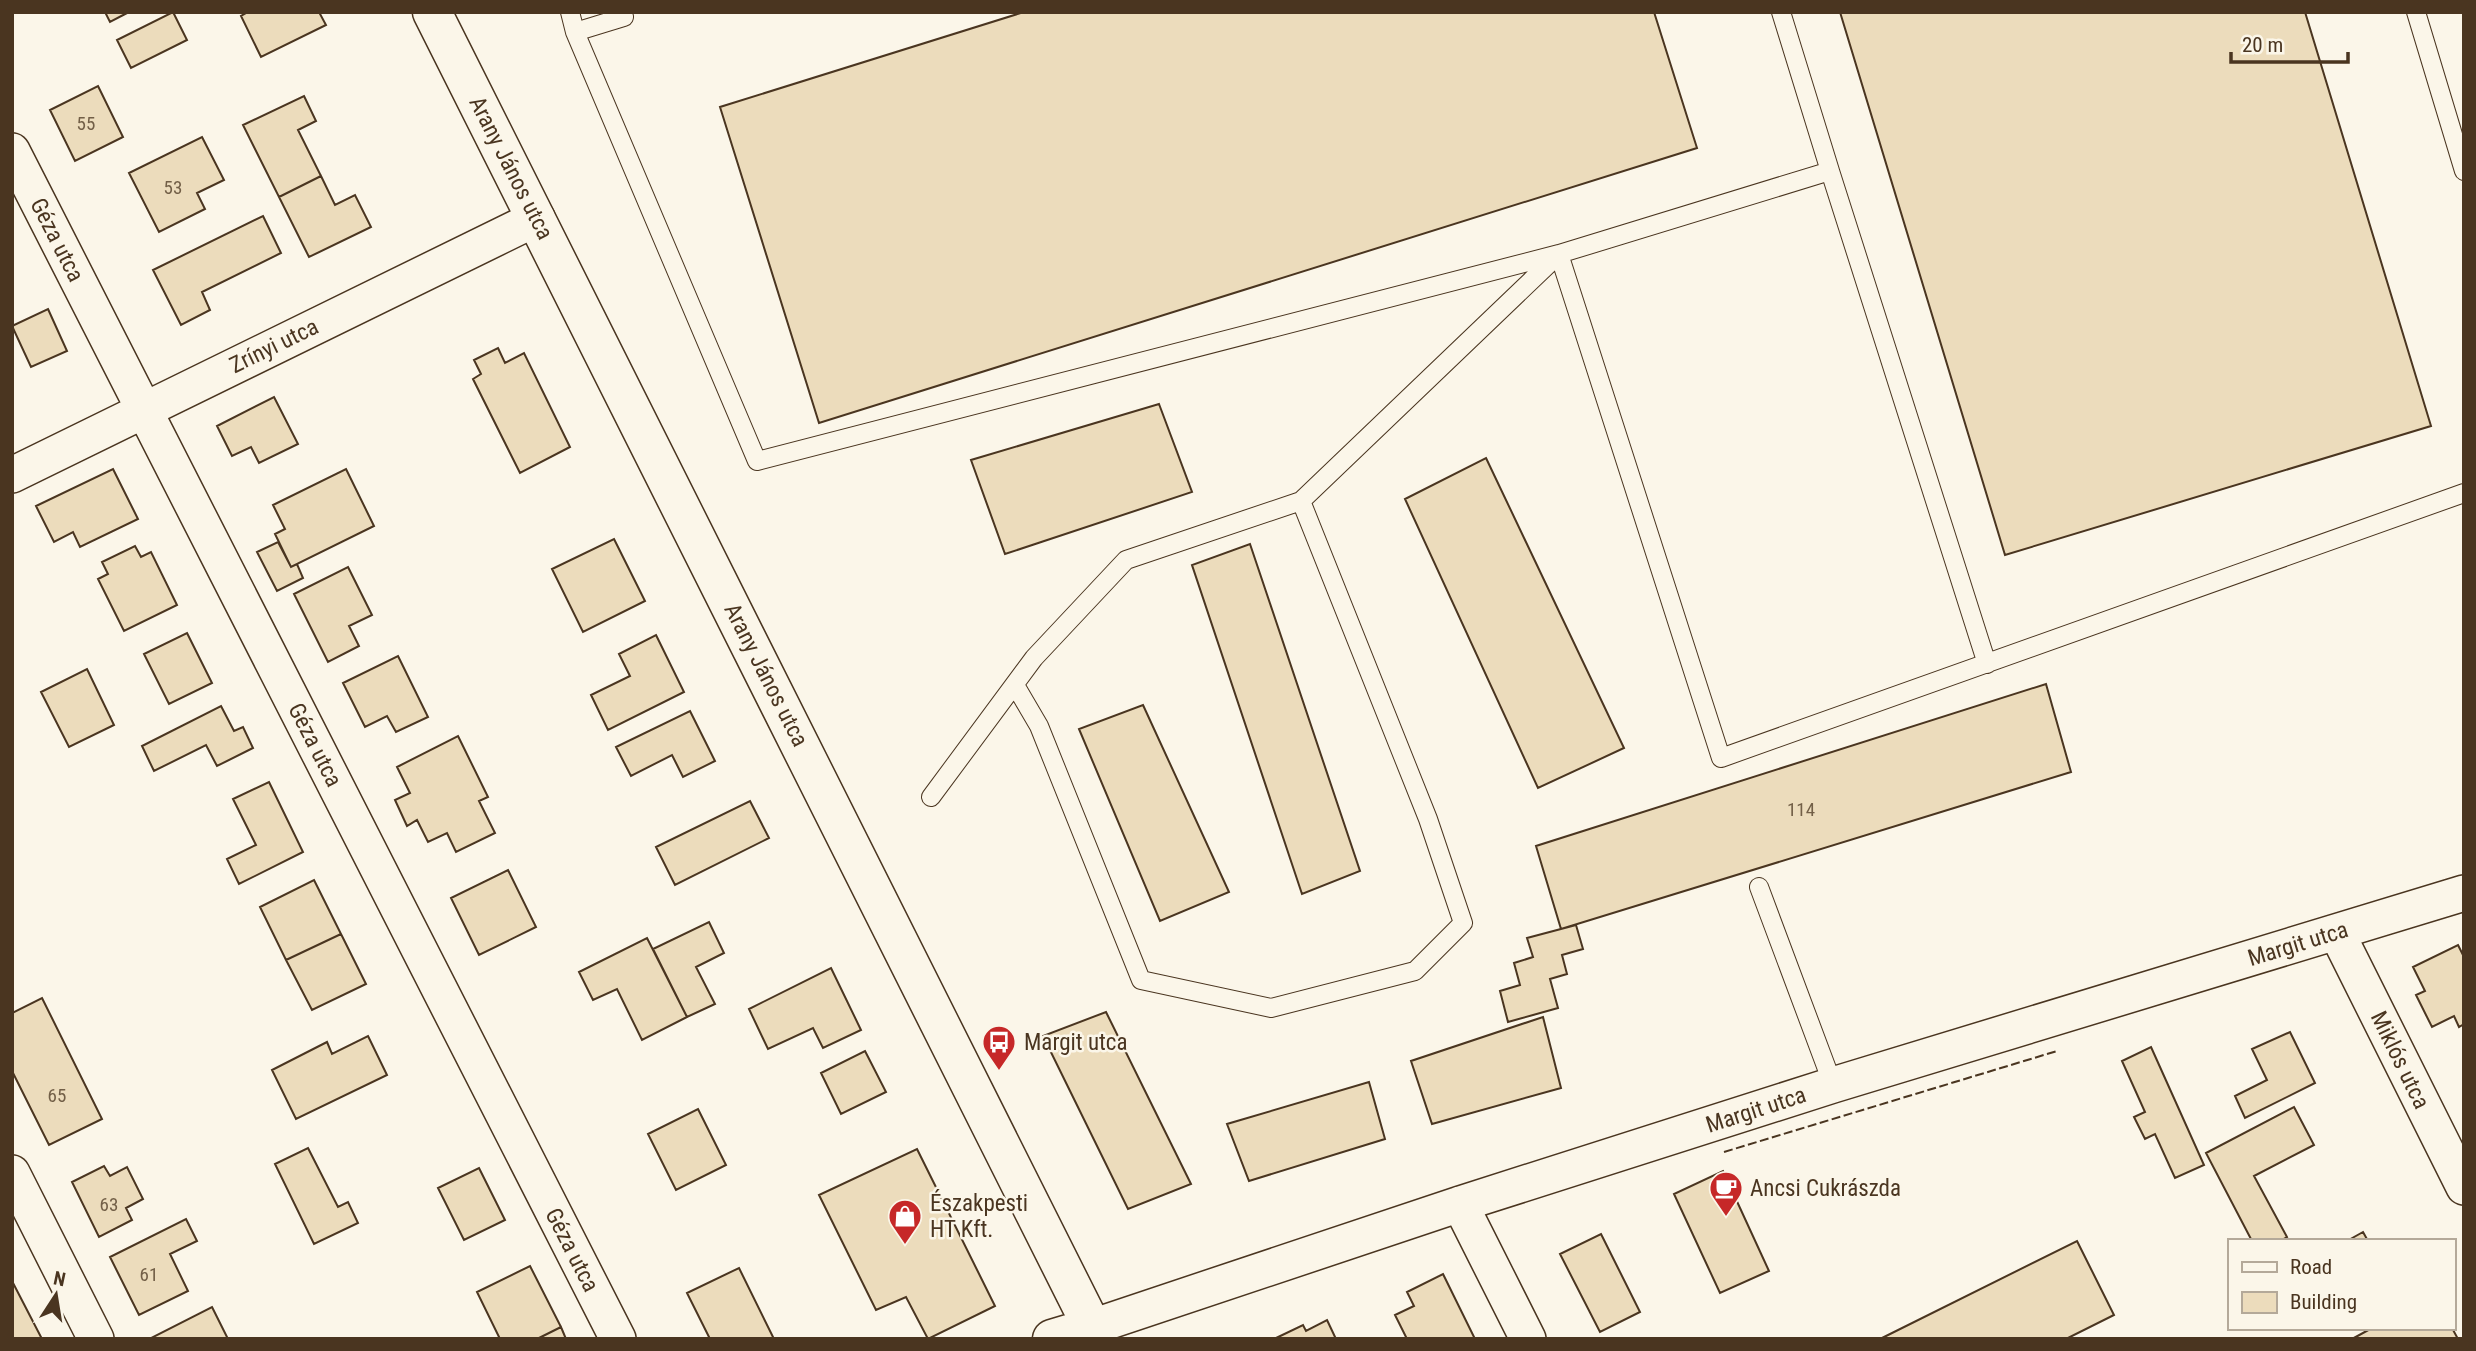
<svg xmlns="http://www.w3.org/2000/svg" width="2476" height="1351" font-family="'Roboto Condensed',sans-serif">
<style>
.building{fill:#ecdcbc;stroke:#4a3520;stroke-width:2}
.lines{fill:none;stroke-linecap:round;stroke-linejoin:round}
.lane-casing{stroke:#4a3520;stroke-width:20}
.street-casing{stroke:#4a3520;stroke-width:38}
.secondary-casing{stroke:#4a3520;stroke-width:41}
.lane{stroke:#fbf6e9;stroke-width:18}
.street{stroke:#fbf6e9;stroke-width:35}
.secondary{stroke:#fbf6e9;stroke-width:38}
.fence{stroke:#4a3520;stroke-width:2;stroke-dasharray:9 3.5;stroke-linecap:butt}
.labels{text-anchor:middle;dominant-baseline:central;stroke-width:5;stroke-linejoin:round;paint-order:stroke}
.number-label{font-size:19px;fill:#725f47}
.street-label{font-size:23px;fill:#4a3520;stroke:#fbf6e9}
.poi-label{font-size:23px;fill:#4a3520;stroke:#fbf6e9;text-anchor:start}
</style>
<rect width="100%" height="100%" fill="#fbf6e9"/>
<path class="building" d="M105 12H129L110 22Z
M173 12 187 40 131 68 117 40Z
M248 12H319L326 25 261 57 241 16Z
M1024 12H1654L1697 148 819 423 720 107Z
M1840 12H2305L2431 426 2005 555Z
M98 86 123 137 75 161 50 110Z
M304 96 316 121 298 130 321 176 279 197 243 125Z
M202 137 224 180 197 193 205 209 159 232 129 173Z
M321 176 335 205 355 195 371 227 309 257 279 197Z
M263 216 281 253 202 292 210 310 181 325 153 270Z
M48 309 67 351 31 367 12 326Z
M498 348 505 363 524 353 570 447 520 473 473 379 481 374 474 360Z
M274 397 298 444 259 463 251 447 232 456 217 426Z
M1159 404 1192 492 1005 554 971 460Z
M1486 458 1624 748 1538 788 1405 499Z
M113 469 138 519 80 547 73 532 54 542 36 506Z
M346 469 374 526 291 567 275 534 285 529 273 505Z
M614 539 645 601 583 632 552 569Z
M278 542 291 567 297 564 303 578 277 591 257 552Z
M1250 544 1360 871 1302 894 1192 565Z
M135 546 141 557 151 552 177 605 124 631 98 579 108 574 102 562Z
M348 567 372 615 349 626 359 646 328 662 294 594Z
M187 633 212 683 169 704 144 654Z
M656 635 684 692 608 730 591 695 630 676 619 654Z
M398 656 428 717 396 732 387 716 365 727 343 683Z
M87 669 114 725 69 747 41 692Z
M2046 684 2071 772 1561 929 1536 846Z
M1143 705 1229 892 1160 921 1079 729Z
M221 706 234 731 243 727 253 748 217 766 206 745 154 771 142 746Z
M690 711 715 761 683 777 672 755 631 776 616 747Z
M458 736 488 797 479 801 495 833 456 852 447 833 428 842 417 820 407 826 395 800 410 793 397 767Z
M269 782 303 852 239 884 227 859 256 845 233 799Z
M750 801 769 838 675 885 656 847Z
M508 870 536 927 479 955 451 898Z
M314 880 341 934 286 960 260 907Z
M709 922 724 953 696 967 715 1004 687 1017 653 949Z
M1576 925 1583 949 1562 955 1567 974 1550 979 1558 1008 1508 1022 1500 991 1520 985 1514 963 1533 957 1527 938Z
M341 934 366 984 312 1010 286 960Z
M647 938 687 1017 642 1040 617 989 593 1000 579 972Z
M2458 945 2464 957V1024L2459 1027 2454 1016 2432 1027 2416 995 2425 991 2413 967Z
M831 968 861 1030 823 1048 813 1028 768 1049 749 1009Z
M42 998 102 1119 49 1145 12 1071V1013Z
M1106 1012 1191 1184 1128 1209 1043 1036Z
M1543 1017 1561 1088 1432 1124 1411 1061Z
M2290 1032 2315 1083 2245 1118 2235 1096 2267 1080 2252 1049Z
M368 1036 387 1075 296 1119 272 1070 327 1042 332 1054Z
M2151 1047 2204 1165 2175 1178 2155 1134 2145 1139 2134 1117 2145 1112 2122 1061Z
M865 1051 886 1092 841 1114 821 1073Z
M1369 1082 1385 1139 1249 1181 1227 1124Z
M2294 1107 2314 1145 2254 1176 2287 1237 2280 1241H2252L2206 1153Z
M698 1109 726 1165 676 1190 648 1134Z
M308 1148 338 1207 348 1202 358 1223 314 1244 275 1164Z
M917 1149 995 1306 928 1339 906 1297 876 1310 819 1195Z
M104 1166 110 1176 127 1167 143 1199 126 1208 132 1220 99 1237 72 1182Z
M479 1168 505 1220 464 1240 438 1188Z
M1723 1171 1769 1271 1720 1293 1674 1194Z
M186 1219 197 1241 170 1254 188 1291 139 1315 110 1257Z
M2363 1232 2368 1241H2347Z
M1601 1234 1640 1312 1600 1332 1560 1254Z
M2077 1241 2114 1315 2066 1339H1880Z
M530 1266 561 1327 537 1339H500L477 1292Z
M739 1268 774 1339H710L687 1293Z
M1443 1274 1475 1339H1407L1395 1315 1414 1306 1407 1292Z
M12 1281 42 1339H12Z
M212 1307 228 1339H151V1338Z
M1327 1320 1336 1339H1274L1303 1325 1306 1331Z
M561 1327 566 1339H537Z
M2372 1328H2452L2458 1339H2352Z"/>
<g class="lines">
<defs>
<path id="lane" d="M570 12 575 32 757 461 1559 254 1830 171 1781 12
M2416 12 2464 171
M575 32 624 17
M1830 171 1987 664
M1301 501 1559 254 1721 758 2464 493
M931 797 1034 658 1126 560 1301 501 1428 819 1463 923 1415 971 1271 1008 1141 980 1039 726 1015 685
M1759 887 1833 1085"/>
<path id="street" d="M12 151 618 1339
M12 475 537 218
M2337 933 2464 1187
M12 1173 96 1339
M1460 1204 1528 1339
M1098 1339 1092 1327 1460 1204 1833 1085 2464 893"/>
<path id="secondary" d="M432 12 1092 1327 1052 1339"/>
</defs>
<use href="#lane" class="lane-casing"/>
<use href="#street" class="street-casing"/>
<use href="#secondary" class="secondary-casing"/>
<use href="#lane" class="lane"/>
<use href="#street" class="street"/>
<use href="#secondary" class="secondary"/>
<path class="fence" d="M1724 1152 2057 1051"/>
</g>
<defs>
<symbol id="bus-pin" viewBox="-11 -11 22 30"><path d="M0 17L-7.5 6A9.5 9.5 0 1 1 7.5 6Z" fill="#c62828" stroke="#fbf6e9"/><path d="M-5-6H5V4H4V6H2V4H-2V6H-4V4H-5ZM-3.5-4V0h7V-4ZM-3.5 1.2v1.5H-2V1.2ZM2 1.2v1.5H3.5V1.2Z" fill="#fff"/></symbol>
<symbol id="cafe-pin" viewBox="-11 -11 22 30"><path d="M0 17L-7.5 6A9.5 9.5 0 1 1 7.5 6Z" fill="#c62828" stroke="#fbf6e9"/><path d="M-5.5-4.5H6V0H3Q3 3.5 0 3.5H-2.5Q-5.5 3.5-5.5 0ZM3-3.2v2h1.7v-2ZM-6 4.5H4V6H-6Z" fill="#fff"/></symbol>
<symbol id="shop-pin" viewBox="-11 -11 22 30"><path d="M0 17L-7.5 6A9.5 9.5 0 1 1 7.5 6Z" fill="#c62828" stroke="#fbf6e9"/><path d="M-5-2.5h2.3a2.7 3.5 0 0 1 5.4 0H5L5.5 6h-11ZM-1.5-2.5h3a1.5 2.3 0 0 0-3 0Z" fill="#fff"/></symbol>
</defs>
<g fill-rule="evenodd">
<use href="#bus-pin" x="980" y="1023" width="38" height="52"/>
<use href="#cafe-pin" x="1707" y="1169" width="38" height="52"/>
<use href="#shop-pin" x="886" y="1197" width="38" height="52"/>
</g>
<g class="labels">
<g class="number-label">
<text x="86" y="123">55</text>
<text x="173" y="187">53</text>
<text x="1801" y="809">114</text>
<text x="57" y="1095">65</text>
<text x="109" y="1204">63</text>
<text x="149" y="1274">61</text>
</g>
<g class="street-label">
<text transform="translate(511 168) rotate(63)">Arany János utca</text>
<text transform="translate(57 240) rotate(63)">Géza utca</text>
<text transform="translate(274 346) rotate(-26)">Zrínyi utca</text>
<text transform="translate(766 675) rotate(63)">Arany János utca</text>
<text transform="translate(315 745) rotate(63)">Géza utca</text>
<text transform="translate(2298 944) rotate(-17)">Margit utca</text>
<text transform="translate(2400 1060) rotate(64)">Miklós utca</text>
<text transform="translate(1756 1110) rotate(-18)">Margit utca</text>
<text transform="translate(572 1250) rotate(63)">Géza utca</text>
</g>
<g class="poi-label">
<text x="1024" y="1042">Margit utca</text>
<text x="1750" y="1188">Ancsi Cukrászda</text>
<text x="930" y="1203">Északpesti<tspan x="930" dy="26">HT Kft.</tspan></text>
</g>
</g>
<rect width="2476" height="1351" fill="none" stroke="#4a3520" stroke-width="28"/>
<rect x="2228" y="1239" width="228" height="91" fill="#fbf6e9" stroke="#b4a999" stroke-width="2"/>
<rect x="2242" y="1262" width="35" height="10" fill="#fbf6e9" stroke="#b4a999" stroke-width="2"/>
<text x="2290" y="1274" font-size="21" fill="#4a3520">Road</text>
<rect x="2242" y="1292" width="35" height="21" fill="#ecdcbc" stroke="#b4a999" stroke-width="2"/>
<text x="2290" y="1309" font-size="21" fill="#4a3520">Building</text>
<g transform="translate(56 1295) rotate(12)" stroke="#fbf6e9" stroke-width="5" paint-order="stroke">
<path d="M0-5L12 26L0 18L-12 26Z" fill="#4a3520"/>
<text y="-10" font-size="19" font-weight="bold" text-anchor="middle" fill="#4a3520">N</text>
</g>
<path d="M2231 52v10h117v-10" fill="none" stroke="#4a3520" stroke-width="3.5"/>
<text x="2242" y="52" font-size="21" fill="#4a3520" stroke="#fbf6e9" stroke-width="5" paint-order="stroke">20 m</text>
</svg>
